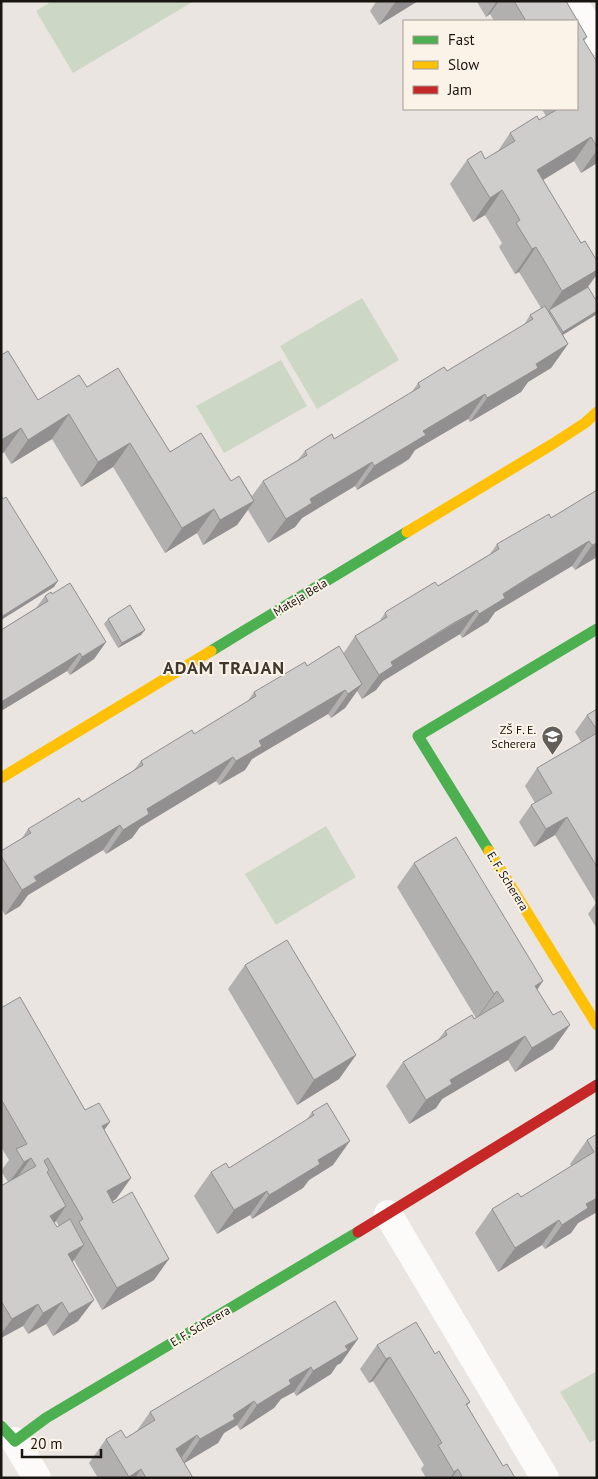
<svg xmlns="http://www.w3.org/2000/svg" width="598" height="1479" font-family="'PT Sans',sans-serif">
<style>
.green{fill:#ccd8c5}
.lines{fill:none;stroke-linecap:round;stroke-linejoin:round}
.street{stroke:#fcfbfa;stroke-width:28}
.fast{stroke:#4caf50;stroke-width:11}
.slow{stroke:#ffc107;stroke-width:11}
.jam{stroke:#c62828;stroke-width:11}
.wall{fill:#b2afaf;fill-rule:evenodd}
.shaded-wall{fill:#918f8f}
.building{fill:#cfcccc;stroke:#918f8f}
.labels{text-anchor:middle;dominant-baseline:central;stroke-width:4;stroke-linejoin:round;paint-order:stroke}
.street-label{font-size:12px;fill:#191612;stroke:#fcf3e8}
.poi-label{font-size:12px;fill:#191612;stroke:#fcf3e8;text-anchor:end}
.district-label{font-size:18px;font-weight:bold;letter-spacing:1px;fill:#3f382f;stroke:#fcf3e8}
</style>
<rect width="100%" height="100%" fill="#eae5e0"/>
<path class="green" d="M52 1H194L73 73 36 11Z
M362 298 399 360 317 409 280 346Z
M281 360 307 406 224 453 196 406Z
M326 826 356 877 276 925 245 874Z
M597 1371V1439L590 1443 560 1392Z"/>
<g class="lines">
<path class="street" d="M573 1 597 41
M388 1214 545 1478
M15 1441 37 1478"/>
<path class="fast" d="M211 651 407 532
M489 851 418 736 597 629
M1 1426 15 1441 46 1418 358 1232"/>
<path class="slow" d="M407 532 551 445 585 423 597 412
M1 778 211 651
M489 851 597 1025"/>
<path class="jam" d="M358 1232 597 1085"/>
</g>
<path class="wall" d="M375 1H418L379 25 370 11 376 2Z
M478 1H566L587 37 584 41 597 62V163L581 173 574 161 543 180 581 243 585 241 597 261V274L588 287 597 302V314L563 335 568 344 551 368 528 382 521 392 470 422 468 419 415 450 409 459 402 464 357 490 355 486 302 518 295 527 268 543 248 510 237 525 203 545 197 533 165 553 113 467 81 487 52 439 11 464 4 452 1 454V355L8 351 38 400 79 375 87 387 118 368 170 452 201 433 231 481 239 476 252 496 263 481 298 460 305 451 332 434 334 439 411 393 418 383 444 367 447 371 524 325 530 315 541 308 519 272 515 274 499 247 502 243 485 215 473 222 450 184 467 160 481 151 485 159 498 151 510 133 537 116 539 120 546 116 542 109H577V21H494L490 14 486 17 477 2Z
M597 490V557L575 570 572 566 512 602 495 612 488 622 462 638 460 634 435 649 383 681 376 690 362 699 357 691 345 708 331 718 328 714 252 759 245 770 219 785 216 781 140 827 132 838 106 854 103 850 28 895 20 906 5 915 1 908V851L22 838 28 829 82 802 134 770 141 761 194 734 247 702 254 692 307 666 343 654 355 636 379 622 385 613 438 586 490 554 497 544 551 518Z
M52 594 106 642 94 659 70 675 67 671 1 711V630L36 608 45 596Z
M108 619 141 635 118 648 104 624Z
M597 709V929L588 914 596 903 555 835 534 847 519 822 531 805 535 803 525 786 537 768 581 742 575 732 587 715Z
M414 863 543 981 537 990 553 1049 515 1072 508 1060 442 1099 436 1108 409 1124 386 1086 403 1062 438 1040 445 1031 476 1018 397 887Z
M245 965 356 1055 339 1079 297 1105 228 989Z
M1 1008 85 1110 104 1130 131 1178 116 1199 113 1201 154 1280 102 1310 74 1260 72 1262 78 1321 53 1336 46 1324 28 1334 23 1326 1 1338V1186L8 1182 1 1171 9 1160 1 1147ZM56 1221 59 1226 57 1227 54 1223Z
M327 1103 333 1165 309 1180 303 1188 252 1219 250 1215 217 1234 194 1196 211 1172 229 1168 306 1121 312 1112Z
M597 1134V1212L578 1223 571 1233 545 1249 542 1245 498 1272 475 1233 492 1209 521 1197 571 1166 570 1164 587 1140Z
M335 1301 341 1363 337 1365 331 1374 296 1396 294 1392 281 1399 274 1408 240 1430 237 1425 224 1433 218 1443 184 1463 193 1478H98L89 1463 106 1439 126 1438 136 1432 150 1412Z
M377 1345 435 1354 470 1402 467 1406 503 1466 515 1478H426L421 1469 424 1465 373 1381 369 1383 360 1369Z"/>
<path class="shaded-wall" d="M396 1H418L379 25Z
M497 1H499L490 14 486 17Z
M591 137 574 161 520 194 537 170Z
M597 150V163L581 173Z
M502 190 485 215 473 222 490 198Z
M536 247 519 272 515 274 532 249Z
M597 270V274L584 292 549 310 562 291Z
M597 311V314L559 337 563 332Z
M568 344 551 368 528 382 521 392 470 422 487 398 536 364Z
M485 394 468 419 415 450 409 459 357 490 374 466 423 431Z
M69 414 52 439 11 464 28 440Z
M21 428 4 452 1 454V440Z
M130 443 113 467 81 487 98 462Z
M372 462 355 486 302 518 295 527 268 543 286 519 310 499Z
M254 501 237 525 203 545 220 520Z
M214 509 197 533 165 553 182 528Z
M589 541 572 566 495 612 488 622 462 638 479 614 503 594Z
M597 543V557L575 570 592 545Z
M58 581 54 587 1 620V617Z
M477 610 460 634 383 681 376 690 362 699 379 675 391 662Z
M145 630 141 635 118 648 122 643Z
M106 642 94 659 70 675 82 657Z
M80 653 67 671 1 711V702Z
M362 684 345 708 331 718 348 694Z
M345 690 328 714 252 759 245 770 219 785 236 761 259 741Z
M233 757 216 781 140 827 132 838 106 854 123 830 147 809Z
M567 817 555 835 534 847 546 829Z
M120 825 103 850 28 895 20 906 5 915 22 890 34 877Z
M543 981 526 1005 535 986Z
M497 991 480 1015 477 1018 494 994Z
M570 1025 553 1049 515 1072 532 1048Z
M525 1036 508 1060 442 1099 436 1108 409 1124 426 1100 450 1080Z
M356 1055 339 1079 297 1105 314 1080Z
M110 1122 95 1143 102 1126Z
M350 1141 333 1165 309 1180 303 1188 252 1219 269 1195 318 1160Z
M31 1158 16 1179 8 1184 24 1162Z
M131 1178 116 1199 92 1213 107 1191Z
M267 1191 250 1215 217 1234 234 1210Z
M597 1198V1212L578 1223 571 1233 545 1249 562 1225 586 1204Z
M66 1206 51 1228 50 1216Z
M559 1220 542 1245 498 1272 515 1248Z
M84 1245 69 1267 68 1254Z
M169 1259 154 1280 102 1310 117 1288Z
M94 1300 78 1321 53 1336 69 1314Z
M62 1302 46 1324 28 1334 43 1313Z
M38 1304 23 1326 1 1338V1334L12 1319Z
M358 1339 341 1363 337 1365 331 1374 296 1396 313 1371 345 1346Z
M390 1357 373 1381 369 1383 386 1359Z
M311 1367 294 1392 281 1399 274 1408 240 1430 257 1405 289 1380Z
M254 1401 237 1425 224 1433 218 1443 183 1464 200 1439 233 1415Z
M197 1435 180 1460 176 1449Z
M141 1469 135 1478H128L129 1477Z
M458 1469 452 1478H450L454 1472Z"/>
<path class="building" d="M514 1H566L587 37 583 39 597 62V147L591 137 537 170 581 243 585 241 597 261V270L562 291 536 247 532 249 516 223 520 220 502 190 490 198 467 160 481 151 485 159 515 141 510 133 537 116 539 120 558 109H577V21H526Z
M588 287 597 302V311L563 332 549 310Z
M545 306 568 344 536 364 538 368 487 398 485 394 423 431 426 435 419 439 374 466 372 462 310 499 312 503 286 519 263 481 307 455 305 451 332 434 334 439 420 387 418 383 444 367 447 371 533 319 530 315Z
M8 351 38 400 79 375 87 387 118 368 170 452 201 433 231 481 239 476 254 501 220 520 214 509 182 528 130 443 98 462 69 414 28 440 21 428 1 440V355Z
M597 490V543L592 545 589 541 528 578 503 594 505 598 479 614 477 610 452 624 391 662 393 666 379 675 355 636 387 617 385 613 387 611 435 582 438 586 499 549 497 544 549 514 551 518Z
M1 495 3 499 6 497 58 581 1 617Z
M70 583 106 642 82 657 80 653 1 702V630L48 601 45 596 51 592 52 594Z
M130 605 145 630 122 643 108 619Z
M339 646 362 684 348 694 345 690 259 741 262 746 236 761 233 757 147 809 149 814 123 830 120 825 34 877 37 881 22 890 1 856V851L31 833 28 829 79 798 82 802 143 765 141 761 192 730 194 734 256 696 254 692 305 662 307 666Z
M597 709V730L587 715Z
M597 733V867L567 817 546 829 531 805 552 793 537 768Z
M456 837 543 981 535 986 553 1015 561 1011 570 1025 532 1048 525 1036 450 1080 452 1084 426 1100 403 1062 447 1035 445 1031 472 1015 474 1019 504 1001 497 991 494 994 414 863Z
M287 940 356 1055 314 1080 245 965Z
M20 997 85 1110 99 1103 110 1122 102 1126 131 1178 107 1191 113 1203 132 1192 169 1259 117 1288 79 1222 83 1219 48 1158 44 1161 49 1170 47 1172 66 1206 50 1216 57 1227 70 1219 84 1245 68 1254 94 1300 69 1314 62 1302 43 1313 38 1304 12 1319 1 1301V1186L36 1166 31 1158 24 1162 16 1149 27 1144 1 1099V1008Z
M327 1103 350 1141 318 1160 320 1164 276 1191 269 1195 267 1191 234 1210 211 1172 226 1163 229 1168 314 1115 312 1112Z
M597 1134V1198L586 1204 588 1208 562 1225 559 1220 515 1248 492 1209 518 1193 521 1197 594 1152 587 1140Z
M335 1301 358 1339 345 1346 348 1350 313 1371 311 1367 289 1380 291 1384 257 1405 254 1401 233 1415 235 1419 200 1439 197 1435 176 1449 193 1478H146L141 1469 129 1477 106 1439 121 1430 126 1438 155 1420 150 1412Z
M416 1322 435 1354 439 1351 443 1358 470 1402 466 1404 503 1466 507 1464 515 1478H463L458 1469 454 1472 438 1445 442 1443 390 1357 386 1359 377 1345Z"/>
<defs>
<symbol id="school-pin" viewBox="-11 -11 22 30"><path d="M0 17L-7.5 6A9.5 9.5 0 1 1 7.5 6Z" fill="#625e5a" stroke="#fcf3e8"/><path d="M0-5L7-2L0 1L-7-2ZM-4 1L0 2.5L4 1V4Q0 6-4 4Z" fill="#fff"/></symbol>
</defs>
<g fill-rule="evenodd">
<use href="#school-pin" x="540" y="724" width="25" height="34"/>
</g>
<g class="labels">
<g class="street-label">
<text transform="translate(300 597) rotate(-31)">Mateja Bela</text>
<text transform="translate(508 881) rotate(58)">E. F. Scherera</text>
<text transform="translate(200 1326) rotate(-31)">E. F. Scherera</text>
</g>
<g class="poi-label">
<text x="536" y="729">ZŠ F. E.<tspan x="536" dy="14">Scherera</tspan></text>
</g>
<g class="district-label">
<text x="224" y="667">ADAM TRAJAN</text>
</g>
</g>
<rect width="598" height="1479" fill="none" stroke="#191612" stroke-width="5"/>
<rect x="403" y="20" width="175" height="90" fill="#fcf3e8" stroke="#a19b92"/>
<rect x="413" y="36" width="25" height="8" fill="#4caf50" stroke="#a19b92"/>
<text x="448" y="45" font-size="15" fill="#191612">Fast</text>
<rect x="413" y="61" width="25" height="8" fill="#ffc107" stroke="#a19b92"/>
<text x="448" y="70" font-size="15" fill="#191612">Slow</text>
<rect x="413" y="86" width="25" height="8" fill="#c62828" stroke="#a19b92"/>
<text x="448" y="95" font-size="15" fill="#191612">Jam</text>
<path d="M22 1449v8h79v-8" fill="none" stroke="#191612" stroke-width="2.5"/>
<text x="30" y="1449" font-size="15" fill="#191612" stroke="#fcf3e8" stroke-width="4" paint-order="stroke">20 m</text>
</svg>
